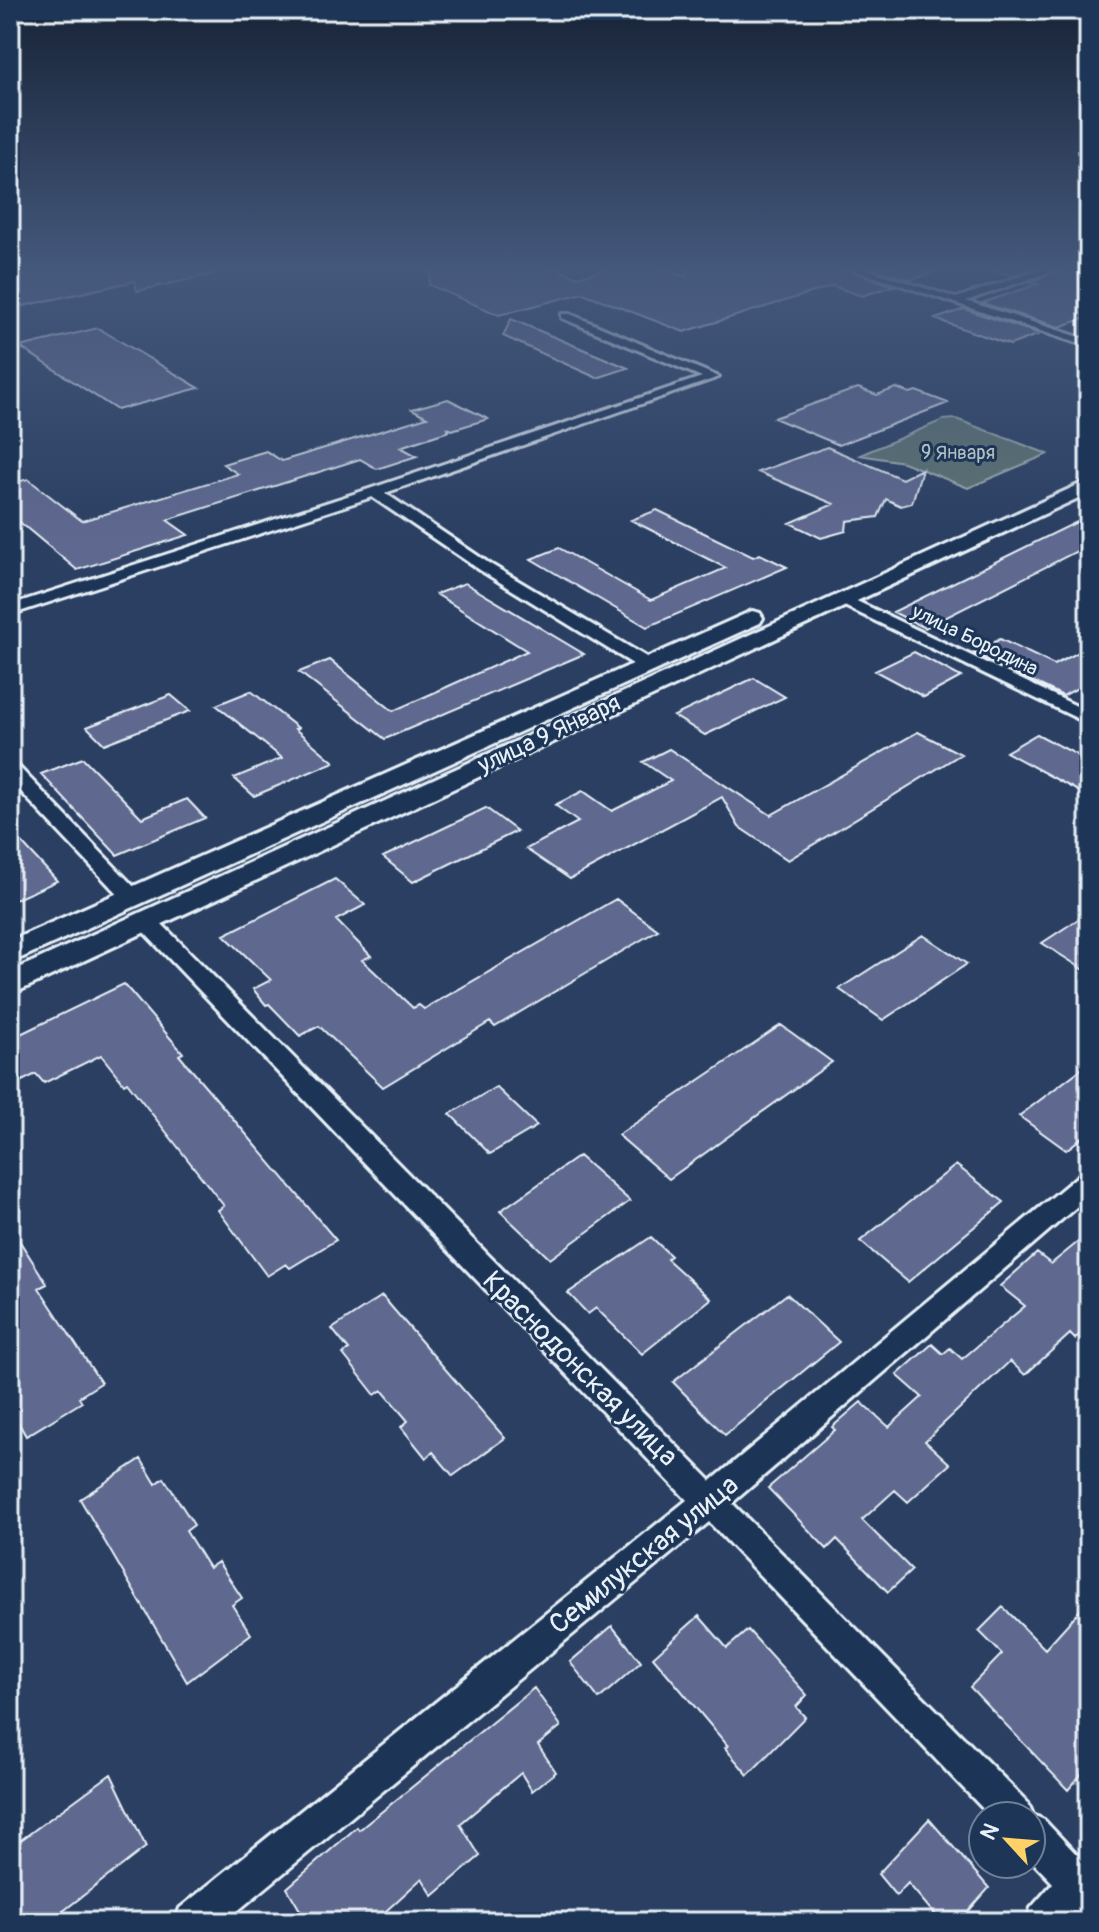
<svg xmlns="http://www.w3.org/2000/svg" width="1099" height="1932" font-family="Pangolin,sans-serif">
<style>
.green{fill:#5d736f;stroke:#a2b2b4;stroke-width:2}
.building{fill:#5e678e;stroke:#e8f1f8;stroke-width:2}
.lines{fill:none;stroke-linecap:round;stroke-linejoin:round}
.minor-casing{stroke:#e8f1f8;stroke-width:6}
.secondary-casing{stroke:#e8f1f8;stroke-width:6}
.minor{fill:#1d3557;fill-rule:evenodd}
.secondary{fill:#1d3557;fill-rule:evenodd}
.labels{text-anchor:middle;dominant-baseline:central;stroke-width:6;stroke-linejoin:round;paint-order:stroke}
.far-park-label{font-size:20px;fill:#b0bfc1;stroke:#1d3557}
.far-street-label{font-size:20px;fill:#e8f1f8;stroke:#1d3557}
.street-label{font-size:24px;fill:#e8f1f8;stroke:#1d3557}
.near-street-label{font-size:28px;fill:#e8f1f8;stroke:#1d3557}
</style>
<rect width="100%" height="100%" fill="#2a3f62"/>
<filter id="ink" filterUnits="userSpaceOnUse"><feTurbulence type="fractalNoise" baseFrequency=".0125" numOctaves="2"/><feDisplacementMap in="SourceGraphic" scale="16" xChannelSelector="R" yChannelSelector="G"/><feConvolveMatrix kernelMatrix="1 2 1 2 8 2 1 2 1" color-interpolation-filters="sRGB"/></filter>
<g filter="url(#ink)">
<path class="green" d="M956 419 1048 454 968 488 903 462 860 455 943 420Z"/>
<path class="building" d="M10 265H213L214 274 137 291 135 281 10 309Z
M432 265H546L578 277 621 265H651L686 277 688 265H836L893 286 862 296 833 286 684 332 583 293 499 315 429 285Z
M862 265H944V269L910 280Z
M993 265H1046L1012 276 992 270Z
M1072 265H1089V317L1059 327 982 303 1038 284 1030 282Z
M964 309 1040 334 1010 345 935 319Z
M511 319 628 368 597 378 503 336Z
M98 328 199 388 117 410 20 347Z
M858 388 877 395 896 388 910 393 916 391 948 403 839 445 774 418Z
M448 399 488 419 452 430 448 428 449 431 400 447 417 456 377 469 360 459 167 520 188 535 77 570 10 514V484L28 479 82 521 238 474 223 464 266 451 282 461 427 417 412 409Z
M827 447 902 479 922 469 912 503 901 506 886 499 878 517 847 521 846 531 821 538 790 523 834 504 758 472Z
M657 510 753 557 760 554 787 567 647 627 531 559 559 548 651 600 726 568 631 520Z
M1089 516V545L925 628 893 612Z
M465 583 584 654 385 739 299 672 330 660 393 711 527 651 436 594Z
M1000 639 1054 665 1089 647V682L1063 696 974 653Z
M914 652 961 677 924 697 875 671Z
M754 678 785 697 705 735 674 716Z
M251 691 298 728 295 729 334 762 254 796 234 778 282 758 216 705Z
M171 695 190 711 104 744 87 727Z
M918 732 961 754 788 860 739 827 722 797 570 879 526 849 578 822 555 805 583 791 612 811 671 781 643 762 669 749 771 815Z
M1037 734 1089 761V784L1078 791 1006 752Z
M83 758 142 818 187 799 205 818 117 855 41 774Z
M486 808 517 831 413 882 383 857Z
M10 830 57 881 10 902Z
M335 879 365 905 336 920 371 956 362 960 413 1008 419 1005 424 1009 616 899 658 930 495 1027 490 1022 383 1087 319 1026 300 1036 269 1004 266 1005 253 989 271 980 224 935Z
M1089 912V973L1042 943Z
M923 935 967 964 883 1020 839 989Z
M124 984 183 1053 179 1055 336 1240 290 1268 286 1264 267 1276 218 1210 224 1206 127 1082 124 1084 101 1055 44 1083 36 1074 10 1087V1039Z
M781 1025 832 1062 669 1179 618 1135Z
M1089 1063V1132L1066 1150 1019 1116Z
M496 1087 537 1126 490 1154 450 1114Z
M579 1156 630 1201 550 1259 500 1211Z
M956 1165 1004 1202 908 1282 860 1241Z
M10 1226 47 1284 39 1288 101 1383 79 1397 82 1402 26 1436 10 1408Z
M1089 1233V1325L1075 1339 1070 1334 1025 1375 1010 1361 925 1441 950 1464 908 1502 895 1490 862 1520 912 1570 888 1592 837 1539 827 1549 768 1488 835 1430 832 1427 861 1402 889 1427 922 1397 897 1375 932 1344 943 1354 950 1348 962 1359 1025 1306 1000 1286 1037 1253 1051 1264Z
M651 1237 671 1256 667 1259 711 1299 642 1354 596 1308 588 1314 568 1293Z
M787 1294 839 1342 725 1435 673 1382Z
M382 1296 505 1438 453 1476 433 1452 426 1458 401 1427 408 1421 382 1390 375 1395 343 1354 349 1350 332 1329Z
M141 1459 156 1484 164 1478 194 1525 186 1531 209 1568 218 1562 242 1598 232 1605 251 1634 187 1682 80 1499Z
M1089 1600V1765L1068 1790 970 1687 1002 1654 979 1631 1003 1607 1045 1649Z
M699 1616 727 1648 748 1630 807 1695 796 1707 805 1717 748 1775 725 1748 728 1746 653 1657Z
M612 1626 641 1662 599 1699 570 1662Z
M534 1688 561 1726 538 1745 556 1772 532 1791 521 1773 460 1824 480 1856 433 1896 422 1878 374 1922H307L287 1888 357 1827 359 1830Z
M111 1774 146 1847 49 1922H10V1848Z
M929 1819 989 1888 959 1922H941L908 1883 896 1896 878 1874Z"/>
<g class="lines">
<defs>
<path id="minor" d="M839 265H853L956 298 1055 265H1069L966 301 1089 340V347Z
M562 314H570L719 377 385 493 490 564 653 661 655 665 653 669H641L480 570 372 497 10 615V605L369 489 702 377 562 318Z
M842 594 1089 712V724L836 602V596Z
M10 763 17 765 140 893 143 898 140 903H126L10 780Z
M146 914 154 916 711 1481 1080 1174 1089 1171V1196L732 1503 1028 1803 1033 1815 1044 1820 1078 1856 1089 1851V1913L1080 1909 1070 1922H1026L1031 1908 1053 1883 1031 1860V1816H990L709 1522 224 1922H175L180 1908 687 1500 138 926 135 921 138 916Z"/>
<path id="secondary" d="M1089 480V493L10 995V972Z
M752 611 760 613 763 618 760 623 10 963V941Z"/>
</defs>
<use href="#minor" class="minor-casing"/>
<use href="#secondary" class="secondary-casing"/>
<use href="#minor" class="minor"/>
<use href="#secondary" class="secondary"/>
</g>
</g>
<linearGradient id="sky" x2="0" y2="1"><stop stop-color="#172336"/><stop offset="0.5" stop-color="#44587c"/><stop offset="1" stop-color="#44587c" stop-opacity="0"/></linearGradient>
<rect width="1099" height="535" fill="url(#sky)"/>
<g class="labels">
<g class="far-park-label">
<text x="958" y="452">9 Января</text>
</g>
<g class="far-street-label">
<text transform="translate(975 640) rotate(26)">улица Бородина</text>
</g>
<g class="street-label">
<text transform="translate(549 734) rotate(-25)">улица 9 Января</text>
</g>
<g class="near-street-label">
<text transform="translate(580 1369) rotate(45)">Краснодонская улица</text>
<text transform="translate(644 1555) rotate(-39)">Семилукская улица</text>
</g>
</g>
<rect width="1099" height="1932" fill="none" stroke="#1d3557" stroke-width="40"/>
<rect x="20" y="20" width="1059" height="1892" fill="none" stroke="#e8f1f8" stroke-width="3" filter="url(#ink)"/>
<g transform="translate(1007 1840) rotate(296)"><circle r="38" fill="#1d3557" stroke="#6e8097" stroke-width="2"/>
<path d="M0-6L14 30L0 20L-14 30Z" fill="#ffd166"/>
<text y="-12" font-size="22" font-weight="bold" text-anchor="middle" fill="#e8f1f8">N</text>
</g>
</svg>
